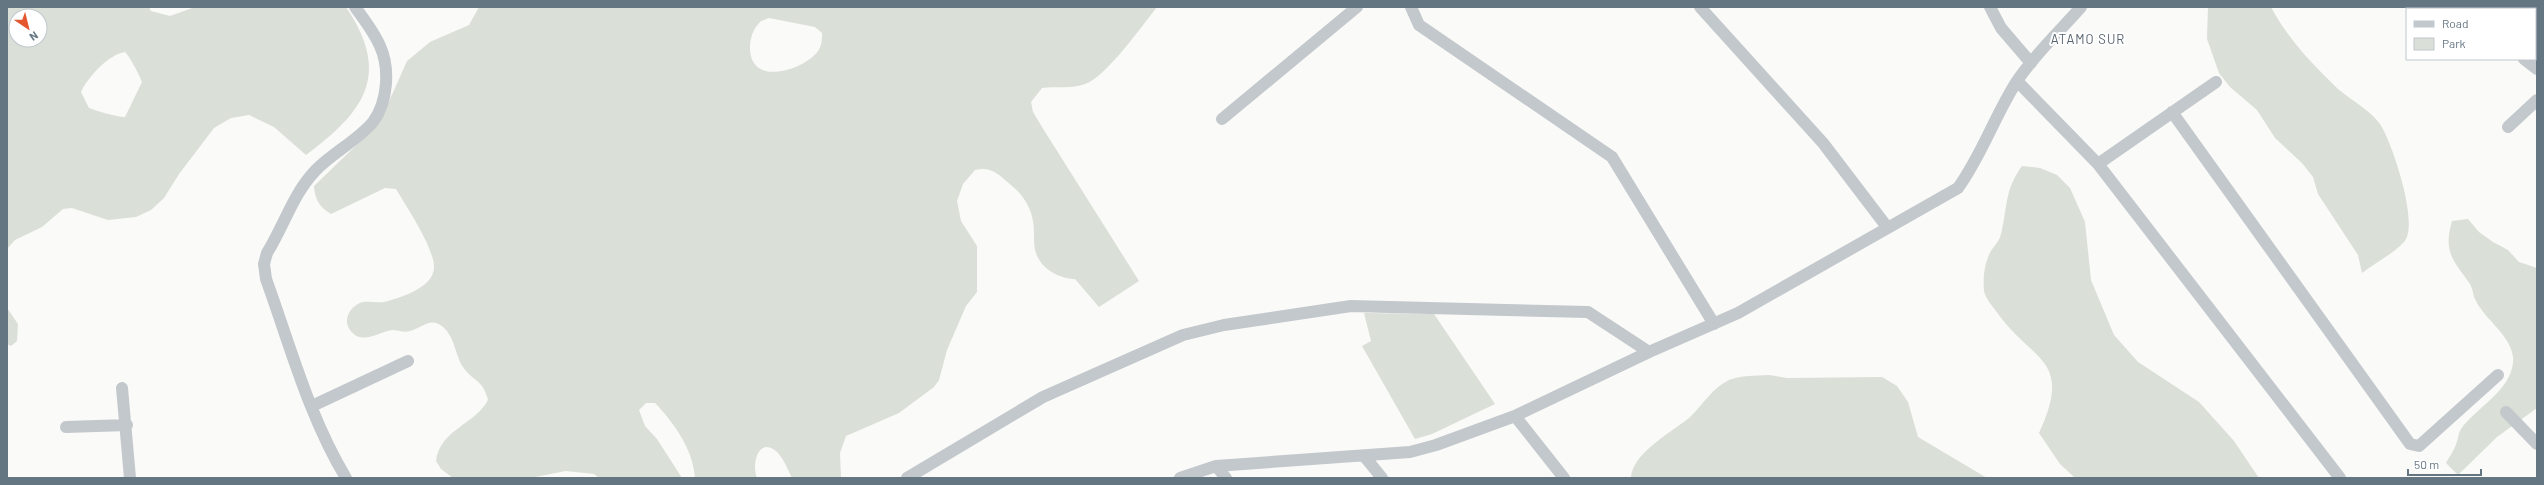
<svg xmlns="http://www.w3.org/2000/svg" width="2544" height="485" font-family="Barlow,sans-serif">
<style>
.green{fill:#dadfd7;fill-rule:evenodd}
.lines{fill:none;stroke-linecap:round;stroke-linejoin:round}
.minor{stroke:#c3c8cc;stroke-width:12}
.labels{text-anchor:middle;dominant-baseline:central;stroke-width:4;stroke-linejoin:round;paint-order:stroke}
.quarter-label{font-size:13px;letter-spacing:1px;fill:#57646e;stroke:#fff}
</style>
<rect width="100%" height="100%" fill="#fafaf8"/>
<path class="green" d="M7 7H149L151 11 170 16 195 7H346C392 75 364 112 306 155L274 127 249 115 231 118 214 128 179 174 164 198 151 210 136 217 108 220 72 208 63 209 42 227 15 240 7 249ZM16 16H40V40H16ZM125 52C130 57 139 74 142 82L125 117C117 117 97 111 89 108L81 92C87 78 109 54 125 52Z
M479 7H1157C1142 26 1106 77 1085 84 1072 89 1056 86 1042 88L1031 102 1033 112 1042 127 1139 281 1099 307 1075 279C1060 279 1041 269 1036 253 1032 241 1037 225 1029 208 1024 196 1015 188 1005 180 995 171 988 167 975 170L963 184 957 201 961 221 977 246V292L966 306 947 350 939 380 934 387 899 413 846 436 840 453 841 478H792C788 470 783 457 776 451 759 437 751 463 757 478H695C693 449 674 423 655 403H646L639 410 645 426 657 439 682 478H599L594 474 566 471 530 478H453L441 469 436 461C440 429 475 425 488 400 483 379 473 382 463 367 455 355 455 337 443 327 431 316 422 328 410 331 404 333 398 330 392 330 378 332 362 346 350 330 342 319 351 305 363 302 370 301 377 303 384 302 400 298 433 288 434 268 435 249 406 206 396 189L385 188 331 214C319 207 315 199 314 186L370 132 383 115 407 61 430 42 469 25ZM769 18 815 27 822 33C822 40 822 45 818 51 806 69 751 88 750 49 750 37 753 29 761 21Z
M2208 7H2271C2287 38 2313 65 2338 89 2351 100 2370 110 2380 124 2392 142 2420 225 2404 242 2393 254 2375 263 2362 273L2358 255 2318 194 2313 177 2302 163 2275 138 2257 110 2230 87 2219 73 2207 39Z
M2022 166 2040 168 2057 175 2070 188 2085 222 2091 280 2114 335 2138 362 2199 402 2234 441 2259 478H2075L2060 464 2039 433C2074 357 2032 363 1996 311 1992 306 1985 297 1984 291 1983 279 1984 266 1989 255 1992 247 1999 243 2001 234 2008 206 2004 191 2022 166Z
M2468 219 2479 232 2493 242 2508 250 2519 262 2537 268V408L2497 437 2458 475 2446 463C2449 457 2453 452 2455 447 2458 441 2458 434 2461 429 2476 408 2510 391 2513 363 2516 339 2485 320 2476 301 2473 296 2473 289 2470 284 2453 260 2443 252 2452 221Z
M7 308 18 324 17 341 11 346 7 344Z
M1364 313 1434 314 1495 404 1432 434 1415 439 1362 346 1371 341Z
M1769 375 1787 378 1882 377 1897 386 1908 402 1918 437 1987 478H1631C1632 453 1672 432 1689 418 1703 405 1712 388 1729 380 1741 375 1756 376 1769 375Z"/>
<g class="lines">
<path class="minor" d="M1411 7 1419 25 1612 157 1714 324
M1700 7 1823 143 1887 227
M1990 7 2001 28 2031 63
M2459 7 2462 9
M2524 59 2537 69
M2017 81 2098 164 2340 478
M2172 112 2410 444 2419 446 2498 375
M1222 119 1357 7
M2508 127 2537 100
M2098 164 2216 82
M122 388 130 478
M312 406 408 361
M2506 412 2537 444
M1515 416 1564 478
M66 427 127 425
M1365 457 1382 478
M1216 466 1226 478
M346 478C309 417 290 345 266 279L264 264 267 253C284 226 293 194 315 171 332 153 357 141 373 122 388 102 390 68 380 46 374 32 364 19 355 7
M907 478 1043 397 1183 335 1224 325 1351 306 1588 312 1649 352
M1180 478 1216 466 1410 452 1436 445 1515 416 1649 352 1738 313 1958 188C1982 155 1995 115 2017 81 2035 54 2060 31 2081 7"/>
</g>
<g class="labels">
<g class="quarter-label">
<text x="2088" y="39">ATAMO SUR</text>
</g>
</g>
<rect width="2544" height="485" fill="none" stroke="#657683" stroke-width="16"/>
<rect x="2406" y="8" width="130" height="52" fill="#ffffff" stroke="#c1c8cd"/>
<rect x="2414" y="21" width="20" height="6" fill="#c3c8cc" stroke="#c1c8cd"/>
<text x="2442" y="28" font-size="12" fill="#657683">Road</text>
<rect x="2414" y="38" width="20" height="12" fill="#dadfd7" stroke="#c1c8cd"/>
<text x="2442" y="48" font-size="12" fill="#657683">Park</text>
<g transform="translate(28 28) rotate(145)"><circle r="19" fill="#ffffff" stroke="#c1c8cd"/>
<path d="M0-3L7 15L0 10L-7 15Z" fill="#e4572e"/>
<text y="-6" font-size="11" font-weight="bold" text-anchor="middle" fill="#657683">N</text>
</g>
<path d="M2408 469v6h73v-6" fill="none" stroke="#657683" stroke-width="2"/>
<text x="2414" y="469" font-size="12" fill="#657683" stroke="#ffffff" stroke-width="3" paint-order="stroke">50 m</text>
</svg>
